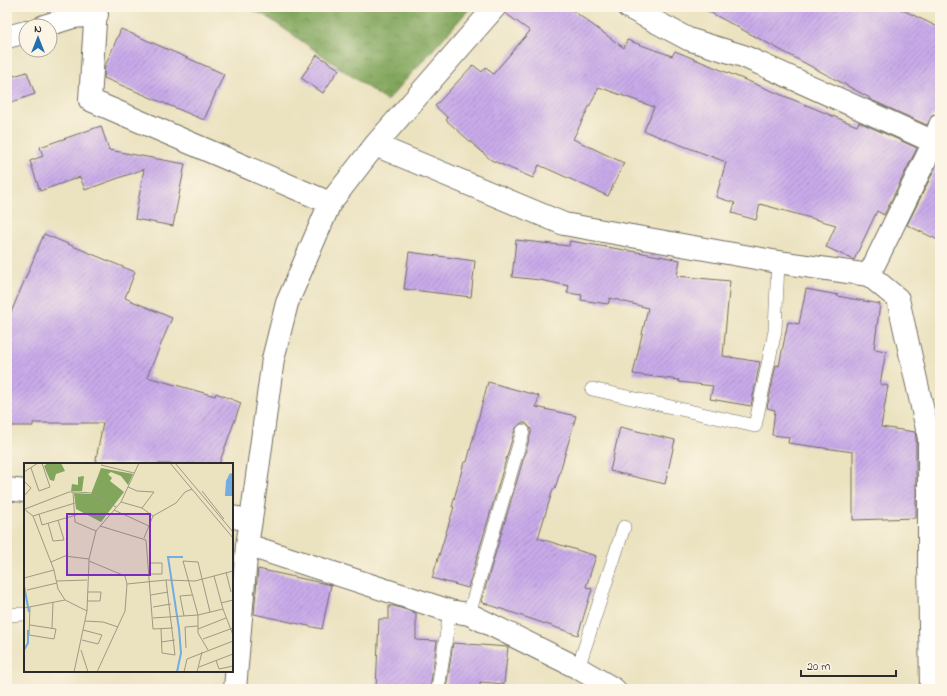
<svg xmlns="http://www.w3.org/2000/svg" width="947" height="696" font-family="'Indie Flower',sans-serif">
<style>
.forest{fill:url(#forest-crowns);stroke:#566844}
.building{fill:url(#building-hatch)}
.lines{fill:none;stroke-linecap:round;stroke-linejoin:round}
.service-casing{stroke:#6e6b5f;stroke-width:14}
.minor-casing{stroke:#6e6b5f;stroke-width:24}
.service{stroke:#fff;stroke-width:13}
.minor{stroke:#fff;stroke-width:22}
.inset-river{fill:none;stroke:#71ace2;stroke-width:2}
.inset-road{fill:none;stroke:#9e9984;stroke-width:1}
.view{fill:#7b2cbf;fill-opacity:0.15;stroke:#7b2cbf;stroke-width:2}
.inset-edge{fill:none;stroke:#2b2b2b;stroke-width:2}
</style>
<defs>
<pattern id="forest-crowns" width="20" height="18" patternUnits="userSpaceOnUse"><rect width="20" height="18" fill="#81a65c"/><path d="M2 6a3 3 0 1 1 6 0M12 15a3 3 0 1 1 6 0" fill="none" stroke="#6a874c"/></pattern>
<pattern id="building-hatch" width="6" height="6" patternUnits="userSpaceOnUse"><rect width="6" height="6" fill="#c9aaea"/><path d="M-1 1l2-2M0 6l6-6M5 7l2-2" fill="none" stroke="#a38bbe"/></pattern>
</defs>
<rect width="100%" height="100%" fill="#fcf5e5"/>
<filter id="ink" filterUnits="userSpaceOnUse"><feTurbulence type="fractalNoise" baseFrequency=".025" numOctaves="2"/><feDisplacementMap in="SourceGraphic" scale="8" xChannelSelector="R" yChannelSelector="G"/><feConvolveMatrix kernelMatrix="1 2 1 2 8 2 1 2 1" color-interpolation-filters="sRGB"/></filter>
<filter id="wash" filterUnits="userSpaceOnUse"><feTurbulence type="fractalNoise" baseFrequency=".012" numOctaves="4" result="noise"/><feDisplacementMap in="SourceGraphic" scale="16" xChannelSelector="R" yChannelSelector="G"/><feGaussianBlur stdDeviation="0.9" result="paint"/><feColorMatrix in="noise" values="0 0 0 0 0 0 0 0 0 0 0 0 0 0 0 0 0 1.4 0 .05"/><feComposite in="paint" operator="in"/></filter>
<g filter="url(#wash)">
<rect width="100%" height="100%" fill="#ebe2c0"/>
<path class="forest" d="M245 7H471L387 101 266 16Z"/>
<g id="blocks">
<path class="building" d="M507 7H568L624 48 627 40 672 56 675 51 857 126 859 122 917 148 884 215 877 211 854 260 826 247 836 225 760 204 756 220 732 213 735 203 716 197 726 162 644 131 654 107 599 87 573 139 624 163 608 196 539 165 533 178 491 160 446 120 448 118 435 106 473 65 482 72 486 67 493 74 530 31 505 13Z
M700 7H895L907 12 940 28V113L932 116 927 125 869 99 870 98Z
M121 29 224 74 204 120 104 78 105 66Z
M317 55 339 69 323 93 301 78Z
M27 72 35 94 7 104V78Z
M101 126 109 150 185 164 173 226 135 219 144 169 85 190 80 177 40 191 30 161 43 156 40 147Z
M940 158V241L907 225Z
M44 234 135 272 125 298 172 318 147 377 215 396 216 393 241 403 219 464H95L103 423H33V426H7V322Z
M516 240 569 246 570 241 643 253 680 260 677 276 730 281 723 356 760 362 751 406 710 399 713 386 679 382V380L633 374 648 308 610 298 608 304 581 300 582 295 567 293 569 286 540 280 512 277Z
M409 252 475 261 471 297 404 289Z
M806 289 838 295 837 296 880 304 874 349 886 351 880 384 888 386 881 427 915 432 916 439V518L853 520V452L788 443 789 437 772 435 775 410 767 408 776 365 779 366 788 322 799 324Z
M488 382 539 396 536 407 576 416 555 489H553L538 538 596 556 586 587 592 589 578 635 481 602 531 433V429L526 423H521L515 429 468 588 432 578 454 507H452L464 462H467Z
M620 427 675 440 665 484 610 471Z
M258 569 331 585 322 629 254 614Z
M389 606H394L416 613V640L437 641 430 689H376L379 619H389Z
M453 643 508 647 504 684 480 682V689H446Z"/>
</g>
</g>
<g filter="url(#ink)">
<use href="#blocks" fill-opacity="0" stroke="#6e6b5f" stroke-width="1"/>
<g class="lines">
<defs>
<path id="service" d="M592 389 755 426 775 331 778 262
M469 614 523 431
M7 615 25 614
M578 668 624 527
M438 689 450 611"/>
<path id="minor" d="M96 7 90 100 330 203
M628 7 688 39 743 56 934 142
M44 26 73 17 97 15
M7 37 26 32
M375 145 564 224 778 262 869 275 898 299 929 438V561L931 689
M869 275 934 142 940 125
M7 489 25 491
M232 517 251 520 247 545 450 611 469 614 578 668 614 689
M251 520 273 359 287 303 330 203 375 145 495 7
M235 689 247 545"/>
</defs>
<use href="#service" class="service-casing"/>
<use href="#minor" class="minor-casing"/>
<use href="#service" class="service"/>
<use href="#minor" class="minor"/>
</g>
</g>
<g transform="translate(24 463)">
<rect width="209" height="209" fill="#ebe2c0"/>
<path d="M24 0H37L41 8 32 11 30 18 26 17 20 3ZM77 5 109 11 104 22 97 13 87 9 84 11 88 15 86 18 100 29 77 59 52 46 50 30 67 31ZM60 13 58 28H47L48 21 54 22V14Z" fill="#81a65c"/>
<path d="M206 10 209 11V33H201L202 18Z" fill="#71ace2"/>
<path class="inset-river" d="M0 123 5 149M0 187 4 180V167M153 209 157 190 155 166 144 94H159"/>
<path class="inset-road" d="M146 0 209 75M151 0 209 69M77 2 110 10M7 5 15 28 26 24 18 0M0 9 14 0M0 18 7 25 0 33M104 24 113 28 130 29 118 45M178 28 200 56M49 29 51 59 72 68M97 39 118 45 129 53M0 46 9 53 30 107 34 126 41 137 63 148M1 46 45 29H54L67 30 92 44M90 47 125 63M15 51 18 62 52 52M9 53 51 40M24 60 29 78 40 77 34 57M76 63 122 77 129 166 149 165M120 75 129 53 152 40 161 29 168 26M65 96 72 68 97 39 115 0M27 99 41 93 65 96V98L101 113 103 121 142 117 171 118 209 108M125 100H138V111H125M202 109 207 129M190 113 199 146 209 172M0 115 30 107M33 118 63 117M3 127 33 120M127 132 144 129M63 138H76L77 129H63M197 140 209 137M6 144 5 172 30 176 32 166 6 162M129 144 147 141M0 145 41 137M160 153 156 133 168 132M129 155 174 152 199 146M61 158 79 159 94 164M28 165 29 139M137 166 138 190 151 192 142 117M174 166 202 155M179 176 209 165M58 177 74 181 78 172 59 167M137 179 151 177M162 185 161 164 174 163M57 187 64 209M184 187 174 170V152L159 98 174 99 186 149M192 197 195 206 209 203M175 204 209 191M50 209 63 148 65 98M73 209 101 148 103 121M160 209 163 196 209 178M173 209 178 189"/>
<path class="view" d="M43 51H126V112H43Z"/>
<rect width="209" height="209" class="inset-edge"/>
</g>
<rect width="947" height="696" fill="none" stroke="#fcf5e5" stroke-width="24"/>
<g transform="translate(38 38)"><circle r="19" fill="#fcf5e5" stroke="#a8a49b"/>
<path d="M0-3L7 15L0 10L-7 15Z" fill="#1f6fb2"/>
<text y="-6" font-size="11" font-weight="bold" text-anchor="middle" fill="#2b2b2b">N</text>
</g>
<path d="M801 670v6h95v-6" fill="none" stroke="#2b2b2b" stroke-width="2"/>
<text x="807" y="670" font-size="12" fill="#2b2b2b" stroke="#fcf5e5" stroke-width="3" paint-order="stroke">20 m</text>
</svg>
